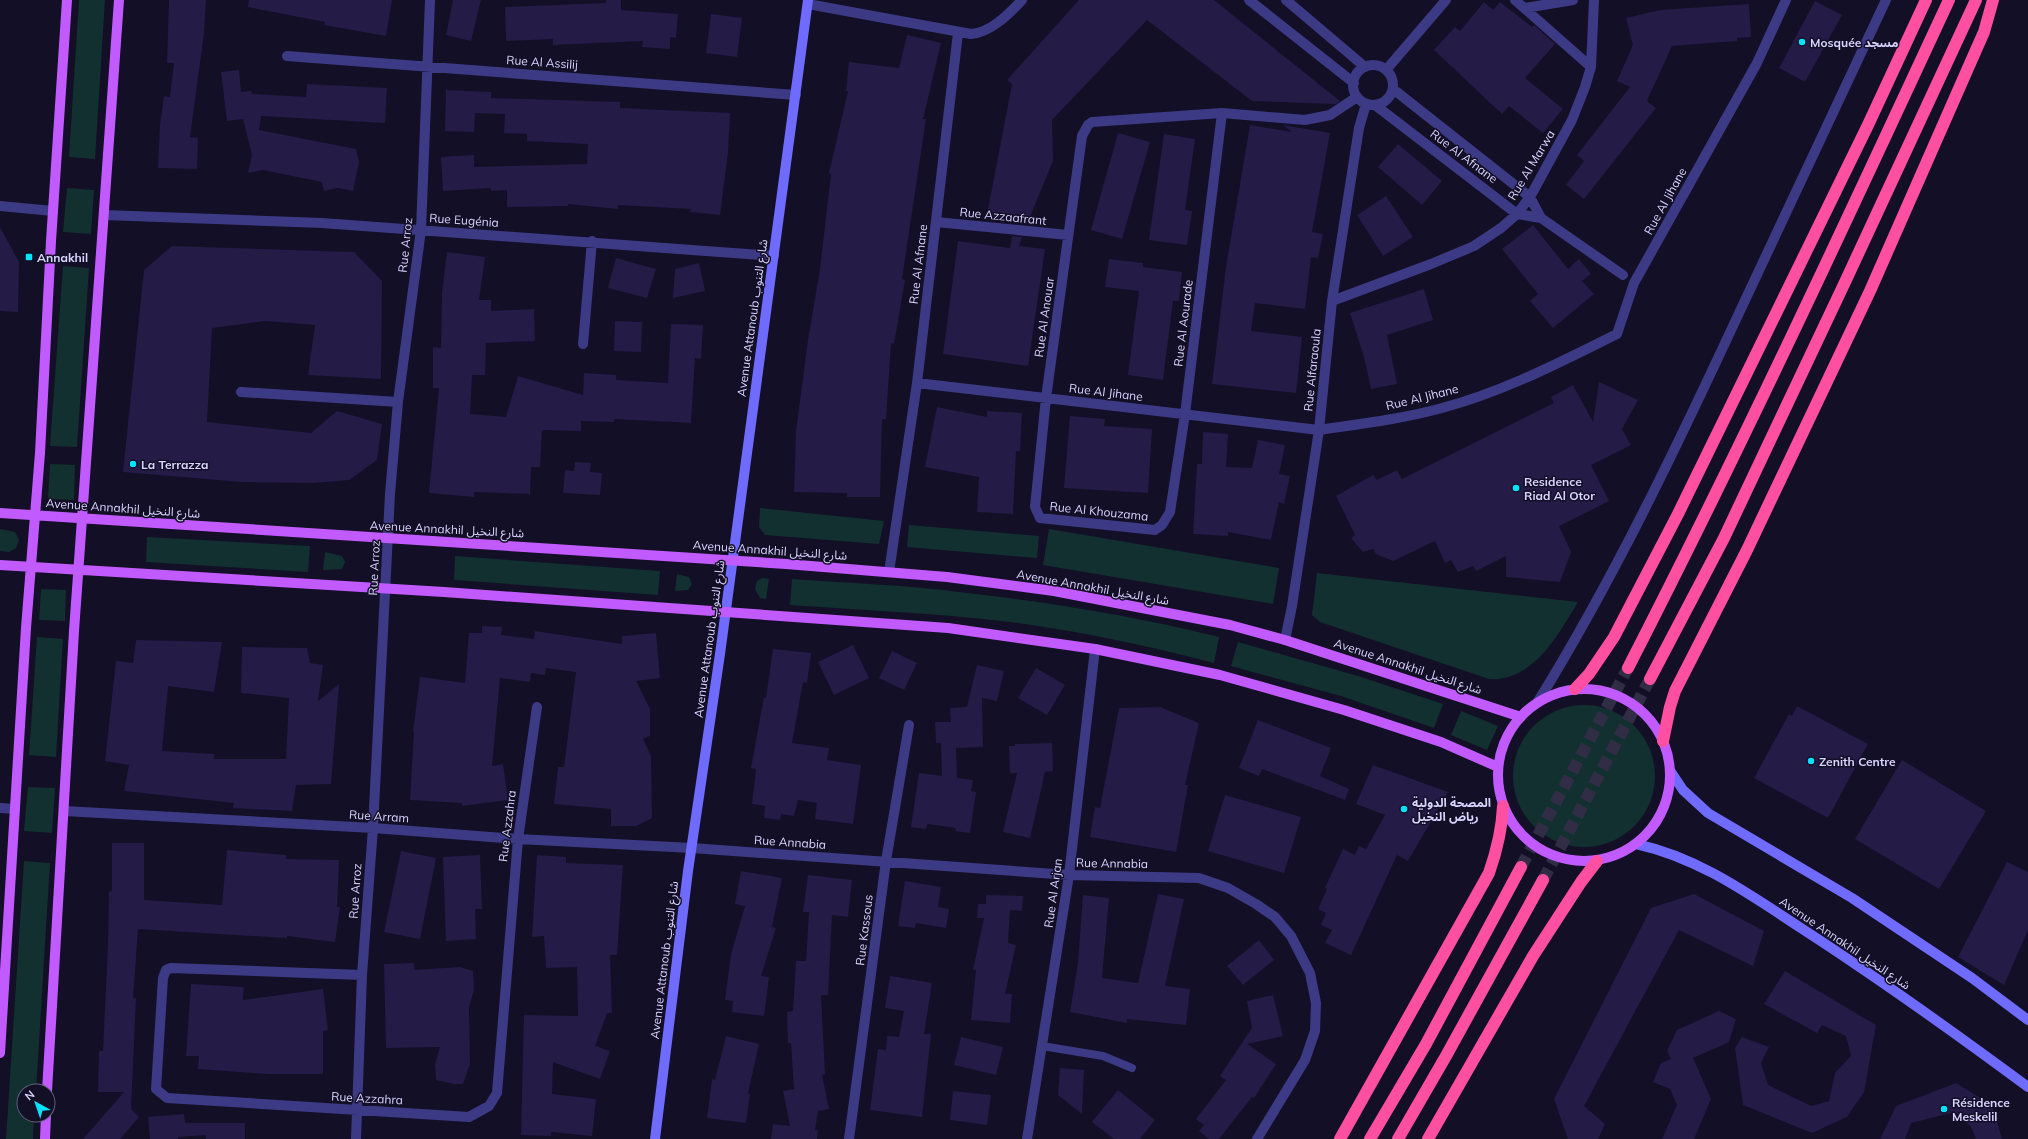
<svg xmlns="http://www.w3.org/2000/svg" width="2028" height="1139" font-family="Mulish,'Noto Sans Arabic',sans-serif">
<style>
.green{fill:#12302f}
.building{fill:#241b47}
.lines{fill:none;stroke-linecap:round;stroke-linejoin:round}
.highway-tunnel{stroke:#312d47;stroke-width:12;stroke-dasharray:12 6;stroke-linecap:butt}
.lane{stroke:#3d3a85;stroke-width:8}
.street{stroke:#3d3a85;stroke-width:10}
.secondary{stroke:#6f6bff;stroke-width:10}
.primary{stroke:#c25bff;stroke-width:10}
.highway{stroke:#ff4fa3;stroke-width:12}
.poi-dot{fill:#00e5ff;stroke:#130f26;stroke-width:1.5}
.labels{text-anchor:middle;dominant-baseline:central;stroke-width:3;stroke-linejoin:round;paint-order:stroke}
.poi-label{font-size:12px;font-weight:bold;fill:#d9d4ff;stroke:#130f26;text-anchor:start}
.street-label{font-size:12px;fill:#d9d4ff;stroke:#130f26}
</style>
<rect width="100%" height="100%" fill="#130f26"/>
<path class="green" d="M79 0H105L95 159 69 157Z
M67 188 94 190 91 234 63 232Z
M63 266 89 268 77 447 50 446Z
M50 464 75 465 74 500 48 499Z
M760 508 884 521 879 544 765 535 759 527Z
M909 525 1039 536 1037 558 907 547Z
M0 529 15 532 19 540 16 548 9 552 0 551Z
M1049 529 1279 568 1273 604 1043 565Z
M147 537 310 546 308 572 146 562Z
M325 552 342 556 345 562 342 569 323 570Z
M455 556 660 571 658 595 454 580Z
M1317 573 1578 602C1558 635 1533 682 1489 679L1320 622 1312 615Z
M677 574 689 577 692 584 688 590 675 591Z
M762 578 769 579 766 599 760 598 755 589 757 581Z
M792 579C848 583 904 585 959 592 1047 602 1134 616 1219 637L1214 663C1144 645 1074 630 1002 621 932 613 861 610 790 605Z
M41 589 66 590 65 621 39 620Z
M37 637 63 639 56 757 29 755Z
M1238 642 1358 676 1443 704 1434 728 1341 696 1231 666Z
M1513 776a71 71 0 1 1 142 0a71 71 0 1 1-142 0Z
M1461 711 1498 726 1487 750 1451 735Z
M28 787 55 788 52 833 24 831Z
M24 861 50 863 36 1091H24V1115H34L33 1139H6Z"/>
<path class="building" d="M169 0H206L204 33 190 137 198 138 197 169 158 168 160 125 164 96 170 97 174 63H167Z
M249 0H392L386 36 324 25 325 22 248 7Z
M453 0H481L471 41 446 35Z
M606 0H621V10L678 14 676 38 670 37V49L642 47 643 41 553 45V39L506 41 505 7 606 3Z
M1079 0H1214L1340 101 1336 104 1252 101 1147 20 1052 120 1053 161 1027 224 1014 223V221L987 215 1012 84 1007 80Z
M1815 1 1842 15 1805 82 1779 68Z
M1484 2 1493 10 1500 2 1532 27 1534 25 1555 44 1525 78 1563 109 1543 133 1509 106 1502 114 1434 50 1455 27 1460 31Z
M1749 4 1751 37 1737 38V41L1672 46 1647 101 1656 108 1584 199 1566 185 1584 161 1577 155 1630 87 1617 81 1633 45 1626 18 1660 10Z
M711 14 742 18 737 57 706 53Z
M907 35 941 43 923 119H926L902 279 905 280 894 344 891 343 886 419H882L880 497H847V493L794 492 796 431 808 340 820 269 831 174 829 173 848 91H846L849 62 899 68Z
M239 70 241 92 251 91 252 94 306 97 307 84 387 88 385 123 261 116 259 130 356 149 359 162 353 191 338 188 324 191 322 182 263 170 248 173 252 155 243 119 227 121 221 72Z
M446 90 491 92V98L620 102V108L730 113 728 152 720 215 690 212 691 209 618 205V209L568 204V206L507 207V190L491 191V188L443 191 441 157 474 155V167L587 164 588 144 527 141V134L504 133 505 114 475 113 474 132 445 131Z
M1250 125 1292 132 1283 125 1330 133 1312 232 1323 234 1318 258 1311 257 1305 309 1255 303 1251 331 1302 337 1296 393 1212 384 1226 267Z
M1118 133 1150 142 1122 239 1091 230Z
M1164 134 1195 139 1185 210 1192 211 1187 245 1149 240Z
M1398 144 1442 181 1422 205 1378 167Z
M1386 196 1413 237 1383 256 1357 215Z
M1533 225 1568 269 1579 259 1591 274 1582 281 1594 294 1553 328 1530 301 1538 294 1502 249Z
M0 227 19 262 18 312 0 311Z
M1012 236 1022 237 1019 246 1045 249 1028 366 943 354 958 241 1010 248Z
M172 246 354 252 382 281 381 379 308 375 315 325 266 321 212 328 207 422 311 433 337 411 382 424 377 460 349 480 313 483 242 482 123 472 144 270Z
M447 252 485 257 479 300H491V311L534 309 535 341 486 343 485 375H472L470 414 506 417 518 376 583 395 584 373 616 375V380L668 383 671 324 703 325 701 359 695 358 691 423 614 419V422L581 421V431L542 430 540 467H531L530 494 474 492V497L429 493 439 388H433V347L441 348 442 292Z
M616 258 656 269 647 298 608 288Z
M1109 259 1143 263V267L1182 272 1179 301H1173L1163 380 1128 375 1139 291 1105 287Z
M699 263 705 291 673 298 675 269Z
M1424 289 1433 320 1387 335 1397 384 1371 389 1364 357 1350 313Z
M615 321 642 322 641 352 614 351Z
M1599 382 1638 400 1622 429 1631 445 1591 465 1609 501 1559 526 1571 552 1560 582 1506 577V556L1476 571 1473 566 1458 572 1451 560 1445 563 1435 541 1393 561 1376 554 1373 549 1363 552 1351 538 1355 535 1336 496 1373 475 1377 480 1397 470 1402 479 1554 403 1551 397 1573 385 1593 422Z
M937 407 987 417V411L1022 413 1020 451H1016L1013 514 977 512 979 477 925 467Z
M1070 416 1105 419 1104 426 1152 429 1148 493 1064 488Z
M1203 432 1228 434 1226 467 1252 468 1258 440 1285 445 1279 474 1290 476 1284 504 1279 502 1271 540 1228 532V536L1193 534 1197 464H1202Z
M575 462 591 463 590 472 602 473 600 495 563 493 565 470 574 471Z
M482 626 502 627 501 635 534 639 535 631 622 644V636L656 633 660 678 636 681 650 709V736L643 739 651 756 652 818 636 826H611V809L554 804 558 767H564L576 672 546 668 545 675 531 673 530 682 500 678 492 766 503 764 508 800 462 806V803L410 800 414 732H413L420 677 465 683 469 633H482Z
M136 640 222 642 214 692 168 686 162 751 214 754V759H286L289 698 241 693 242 647 307 648 310 663 323 665 318 701 339 684 331 784 296 785 292 811 233 808 234 803 124 791 129 765 105 761 116 661 133 663Z
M853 645 869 678 834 695 818 662Z
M773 649 811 653 807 683 803 682 792 743 829 748 827 760 861 765 853 824 815 819 817 803 798 800 794 816 781 814 780 820 764 818 765 806 752 804 756 769 751 768 764 697 766 698Z
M892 651 917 663 904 690 879 678Z
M977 665 1004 671 997 701 982 698 983 747 956 748 957 778 973 780 971 791 976 792 970 833 955 831 956 828 927 824 926 829 911 827 919 773 942 776 941 743H936L935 722H951L950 708 967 707Z
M1036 668 1065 685 1047 715 1018 698Z
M1797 706 1868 744 1828 818 1754 778 1789 714 1792 716Z
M1160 707 1199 723 1185 785H1188L1176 852 1090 837 1095 807 1100 808 1119 708Z
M1258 720 1331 748 1320 776 1349 789 1345 800 1262 769 1259 776 1239 768Z
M1052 743 1053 771 1045 772 1030 838 1003 832 1017 773H1010L1009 746H1015V744Z
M1902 760 1986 811 1939 889 1855 839Z
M1373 765 1448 792 1408 861 1397 855 1351 955 1325 943 1332 930 1321 925 1326 913 1318 909 1327 889 1325 888 1343 849 1355 855 1359 846 1366 849 1385 815 1356 804Z
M1225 795 1301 817 1284 873 1208 851Z
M112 843H144V900L222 905 227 850 286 855V859L339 860 337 907H340L335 942 287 936V938L138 929 133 998H136L131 1109 139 1117 120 1139H83L124 1092H98L99 1051H103L108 944 109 892 112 891Z
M401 851 436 858 420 939 384 932Z
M480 855 482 909H475L476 939 446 941 443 857Z
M537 855 566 857V863L623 865 617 955H610L612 1013H607L595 1046 610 1051 600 1079 553 1062 552 1094 596 1099 592 1136 551 1132V1136L521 1135 524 1015 578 1016 577 967 546 968 544 936 532 937Z
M2007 862 2028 872V930L2004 985 1958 957Z
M741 871 782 878 772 927 776 928 761 976 769 977 764 1016 732 1012 733 1001 725 1000 731 954 745 906 735 904Z
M808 875 852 880 848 917 832 915 828 995H821L825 1074 822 1075 829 1109 818 1111 815 1130H818L817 1139H771L773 1124 790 1126 783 1091 794 1089 791 1043H788L787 1012 793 1011 796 961H806L809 912H803Z
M905 881 941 887 938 907 949 909 946 928 916 923 915 928 898 926Z
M1158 894 1184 899 1165 986 1190 989 1186 1025 1127 1019V1023L1070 1012 1078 963 1083 895 1109 898 1102 978 1138 983Z
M1694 894 1764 931 1753 966 1679 930 1584 1106 1605 1124 1598 1139H1568L1554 1099 1651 908Z
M986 895 1023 896 1022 911 1010 910 1008 943 1016 945 1005 994H1012L1010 1023 971 1020 976 970H973L984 918H977L978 904H986Z
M1259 940 1274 960 1243 985 1227 966Z
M414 963V970L460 967 473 971 474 990 469 1007 470 1064 463 1084H454L436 1080 435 1064 440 1047 386 1048 384 964Z
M1785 971 1876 1025 1864 1092 1847 1117 1812 1133 1743 1105 1735 1048 1742 1037 1769 1047 1761 1063 1768 1085 1811 1106 1829 1101 1835 1073 1851 1056 1846 1036 1822 1025 1817 1033 1764 1004Z
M890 976 932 983 924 1034H931L922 1117 870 1110 878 1049 886 1050 887 1036 899 1037 904 1011 885 1008Z
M191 984 244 987 243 1000 323 989 328 1030 323 1031V1074H268L198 1069 199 1056H186Z
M1273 995 1283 1036 1247 1044 1276 1064 1254 1098 1252 1097 1219 1139H1209L1199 1131 1204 1125 1196 1119 1226 1080 1220 1076 1252 1028 1247 1001Z
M1719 1011 1736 1019 1729 1042 1693 1058 1711 1099 1694 1139H1662L1677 1105 1670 1089 1653 1082 1661 1063 1671 1059 1667 1051 1677 1030Z
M726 1036 759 1044 748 1094H750L746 1123 707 1118 712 1079 715 1080Z
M961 1037 1003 1047 996 1075 954 1065Z
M1060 1068 1084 1070 1082 1114 1058 1095Z
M1956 1083 1992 1105 2002 1139H1976L1971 1127 1955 1112 1911 1123 1905 1139H1880L1896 1106Z
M1118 1090 1155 1120 1140 1139H1114L1092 1122Z
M953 1091 991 1095 987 1125 950 1120Z
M184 1114 185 1123H245V1139H206V1135L178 1137V1139H150L148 1117Z"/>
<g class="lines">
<path class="highway-tunnel" d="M1521 867 1628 668
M1543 880 1650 679"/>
<path class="lane" d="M1042 1046 1103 1056 1132 1068"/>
<path class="street" d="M1249 0 1354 83
M1286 0 1365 67
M1515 0 1591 67
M808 4 971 34C990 33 1009 14 1022 0
M1525 8 1573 0
M287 56 796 95
M1353 85a20 20 0 1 1 40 0a20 20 0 1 1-40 0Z
M1386 70 1446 0
M1393 89 1530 197 1541 218
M1375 105 1517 214 1541 218 1623 275
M1222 113 1185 414 1170 512 1162 525 1155 530 1040 518 1035 507 1046 398 1082 136 1088 125 1092 122 1222 113 1305 120 1330 115 1357 97
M0 206 53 211
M104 215 322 223 774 256
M936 222 1068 235
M1332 301 1431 264 1474 246 1501 228 1517 214 1530 197 1572 120 1585 87 1591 67 1594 0
M583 344 592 241
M917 383 1319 430C1360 424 1402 419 1442 408 1503 392 1560 362 1617 334L1634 283 1757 63 1786 0
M241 392 398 402
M889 572 917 383 958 33
M1285 640 1292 606 1319 430 1332 301 1359 128 1366 104
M1537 703C1615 577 1678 444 1740 311 1789 207 1837 104 1886 0
M0 808 15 809
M64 811 373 828 518 839 692 848 1069 875 1199 878 1228 888 1256 904 1275 917 1291 936 1310 973 1316 1003 1315 1031 1305 1060 1257 1139
M362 975 171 968 166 970 163 978 156 1089 167 1098 469 1117 489 1106 497 1093 518 839 537 707
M356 1139 362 975 373 828 390 494 398 402 421 230 430 0
M849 1139 886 861 909 725
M1027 1139 1069 875 1095 649"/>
<path class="secondary" d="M1671 772 1683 790 1708 813 1852 898 1972 978 2028 1020
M1636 844C1700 858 1750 895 1804 930 1881 980 1955 1033 2028 1087
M655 1139 688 871 720 654 808 0"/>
<path class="primary" d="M0 513 786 564 947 577 1054 591 1230 625 1285 640 1521 717
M0 565 444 592 948 628 1095 649 1220 675 1344 710 1441 742 1498 767
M1498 775a86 86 0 1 1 172 0a86 86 0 1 1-172 0Z
M0 1053 26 628 40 453 51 241 67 0
M47 1091 74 631 119 0
M45 1139 46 1115"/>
<path class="highway" d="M1628 668C1741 448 1845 224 1949 0
M1650 679 1724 538 1846 280 1976 0
M1575 689 1589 674 1614 637 1678 514 1868 125 1926 0
M1663 741 1670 707 1675 691 1747 550 1870 291 1976 50 1984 32 1993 0
M1340 1139 1489 873C1497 850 1502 830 1503 806
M1370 1139 1426 1044 1521 867
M1398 1139 1446 1056 1543 880
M1428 1139 1533 956 1581 882 1597 861"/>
</g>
<g class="poi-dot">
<circle cx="1802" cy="42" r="4"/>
<rect x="25" y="253" width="8" height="8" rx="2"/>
<circle cx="133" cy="464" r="4"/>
<circle cx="1516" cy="488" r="4"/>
<circle cx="1811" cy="761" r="4"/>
<circle cx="1404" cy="809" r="4"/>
<circle cx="1944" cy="1109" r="4"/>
</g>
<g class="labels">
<g class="poi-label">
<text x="1810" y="42">Mosquée مسجد</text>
<text x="37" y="257">Annakhil</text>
<text x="141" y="464">La Terrazza</text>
<text x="1524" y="481">Residence<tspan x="1524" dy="14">Riad Al Otor</tspan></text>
<text x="1819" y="761">Zenith Centre</text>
<text x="1412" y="802">المصحة الدولية<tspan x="1412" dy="14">رياض النخيل</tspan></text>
<text x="1952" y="1102">Résidence<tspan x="1952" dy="14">Meskelil</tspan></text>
</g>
<g class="street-label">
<text transform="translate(542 62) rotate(4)">Rue Al Assilij</text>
<text transform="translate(1464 156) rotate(37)">Rue Al Afnane</text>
<text transform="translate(1531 165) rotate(-59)">Rue Al Marwa</text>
<text transform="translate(1665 201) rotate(-61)">Rue Al Jihane</text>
<text transform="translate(1003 216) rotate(6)">Rue Azzaafrant</text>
<text transform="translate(464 220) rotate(4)">Rue Eugénia</text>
<text transform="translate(405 245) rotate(-84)">Rue Arroz</text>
<text transform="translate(918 264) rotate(-83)">Rue Al Afnane</text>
<text transform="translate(1044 317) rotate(-82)">Rue Al Anouar</text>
<text transform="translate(752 318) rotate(-82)">Avenue Attanoub شارع التنوب</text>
<text transform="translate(1183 323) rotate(-83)">Rue Al Aourade</text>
<text transform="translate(1312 370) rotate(-84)">Rue Alfaraoula</text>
<text transform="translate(1106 392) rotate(7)">Rue Al Jihane</text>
<text transform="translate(1422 397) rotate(-14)">Rue Al Jihane</text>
<text transform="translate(123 508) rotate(4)">Avenue Annakhil شارع النخيل</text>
<text transform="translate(1099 511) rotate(6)">Rue Al Khouzama</text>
<text transform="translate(447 529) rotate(3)">Avenue Annakhil شارع النخيل</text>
<text transform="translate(770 550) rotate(4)">Avenue Annakhil شارع النخيل</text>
<text transform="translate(374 568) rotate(-87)">Rue Arroz</text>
<text transform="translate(1093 587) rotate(10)">Avenue Annakhil شارع النخيل</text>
<text transform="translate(709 639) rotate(-82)">Avenue Attanoub شارع التنوب</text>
<text transform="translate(1408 666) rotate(18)">Avenue Annakhil شارع النخيل</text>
<text transform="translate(379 816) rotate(4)">Rue Arram</text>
<text transform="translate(507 826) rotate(-83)">Rue Azzahra</text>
<text transform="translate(790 842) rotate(4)">Rue Annabia</text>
<text transform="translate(1112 863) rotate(1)">Rue Annabia</text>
<text transform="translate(355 891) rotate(-86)">Rue Arroz</text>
<text transform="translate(1053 893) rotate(-82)">Rue Al Arjan</text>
<text transform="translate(864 930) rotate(-83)">Rue Kassous</text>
<text transform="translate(1845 943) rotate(34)">Avenue Annakhil شارع النخيل</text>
<text transform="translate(664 960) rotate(-83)">Avenue Attanoub شارع التنوب</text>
<text transform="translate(367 1098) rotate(3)">Rue Azzahra</text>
</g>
</g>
<g transform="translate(36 1103) rotate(320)"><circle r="19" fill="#130f26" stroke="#625e7d"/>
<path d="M0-3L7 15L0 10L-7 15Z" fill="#00e5ff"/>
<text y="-6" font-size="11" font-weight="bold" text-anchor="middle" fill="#d9d4ff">N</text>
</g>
</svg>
